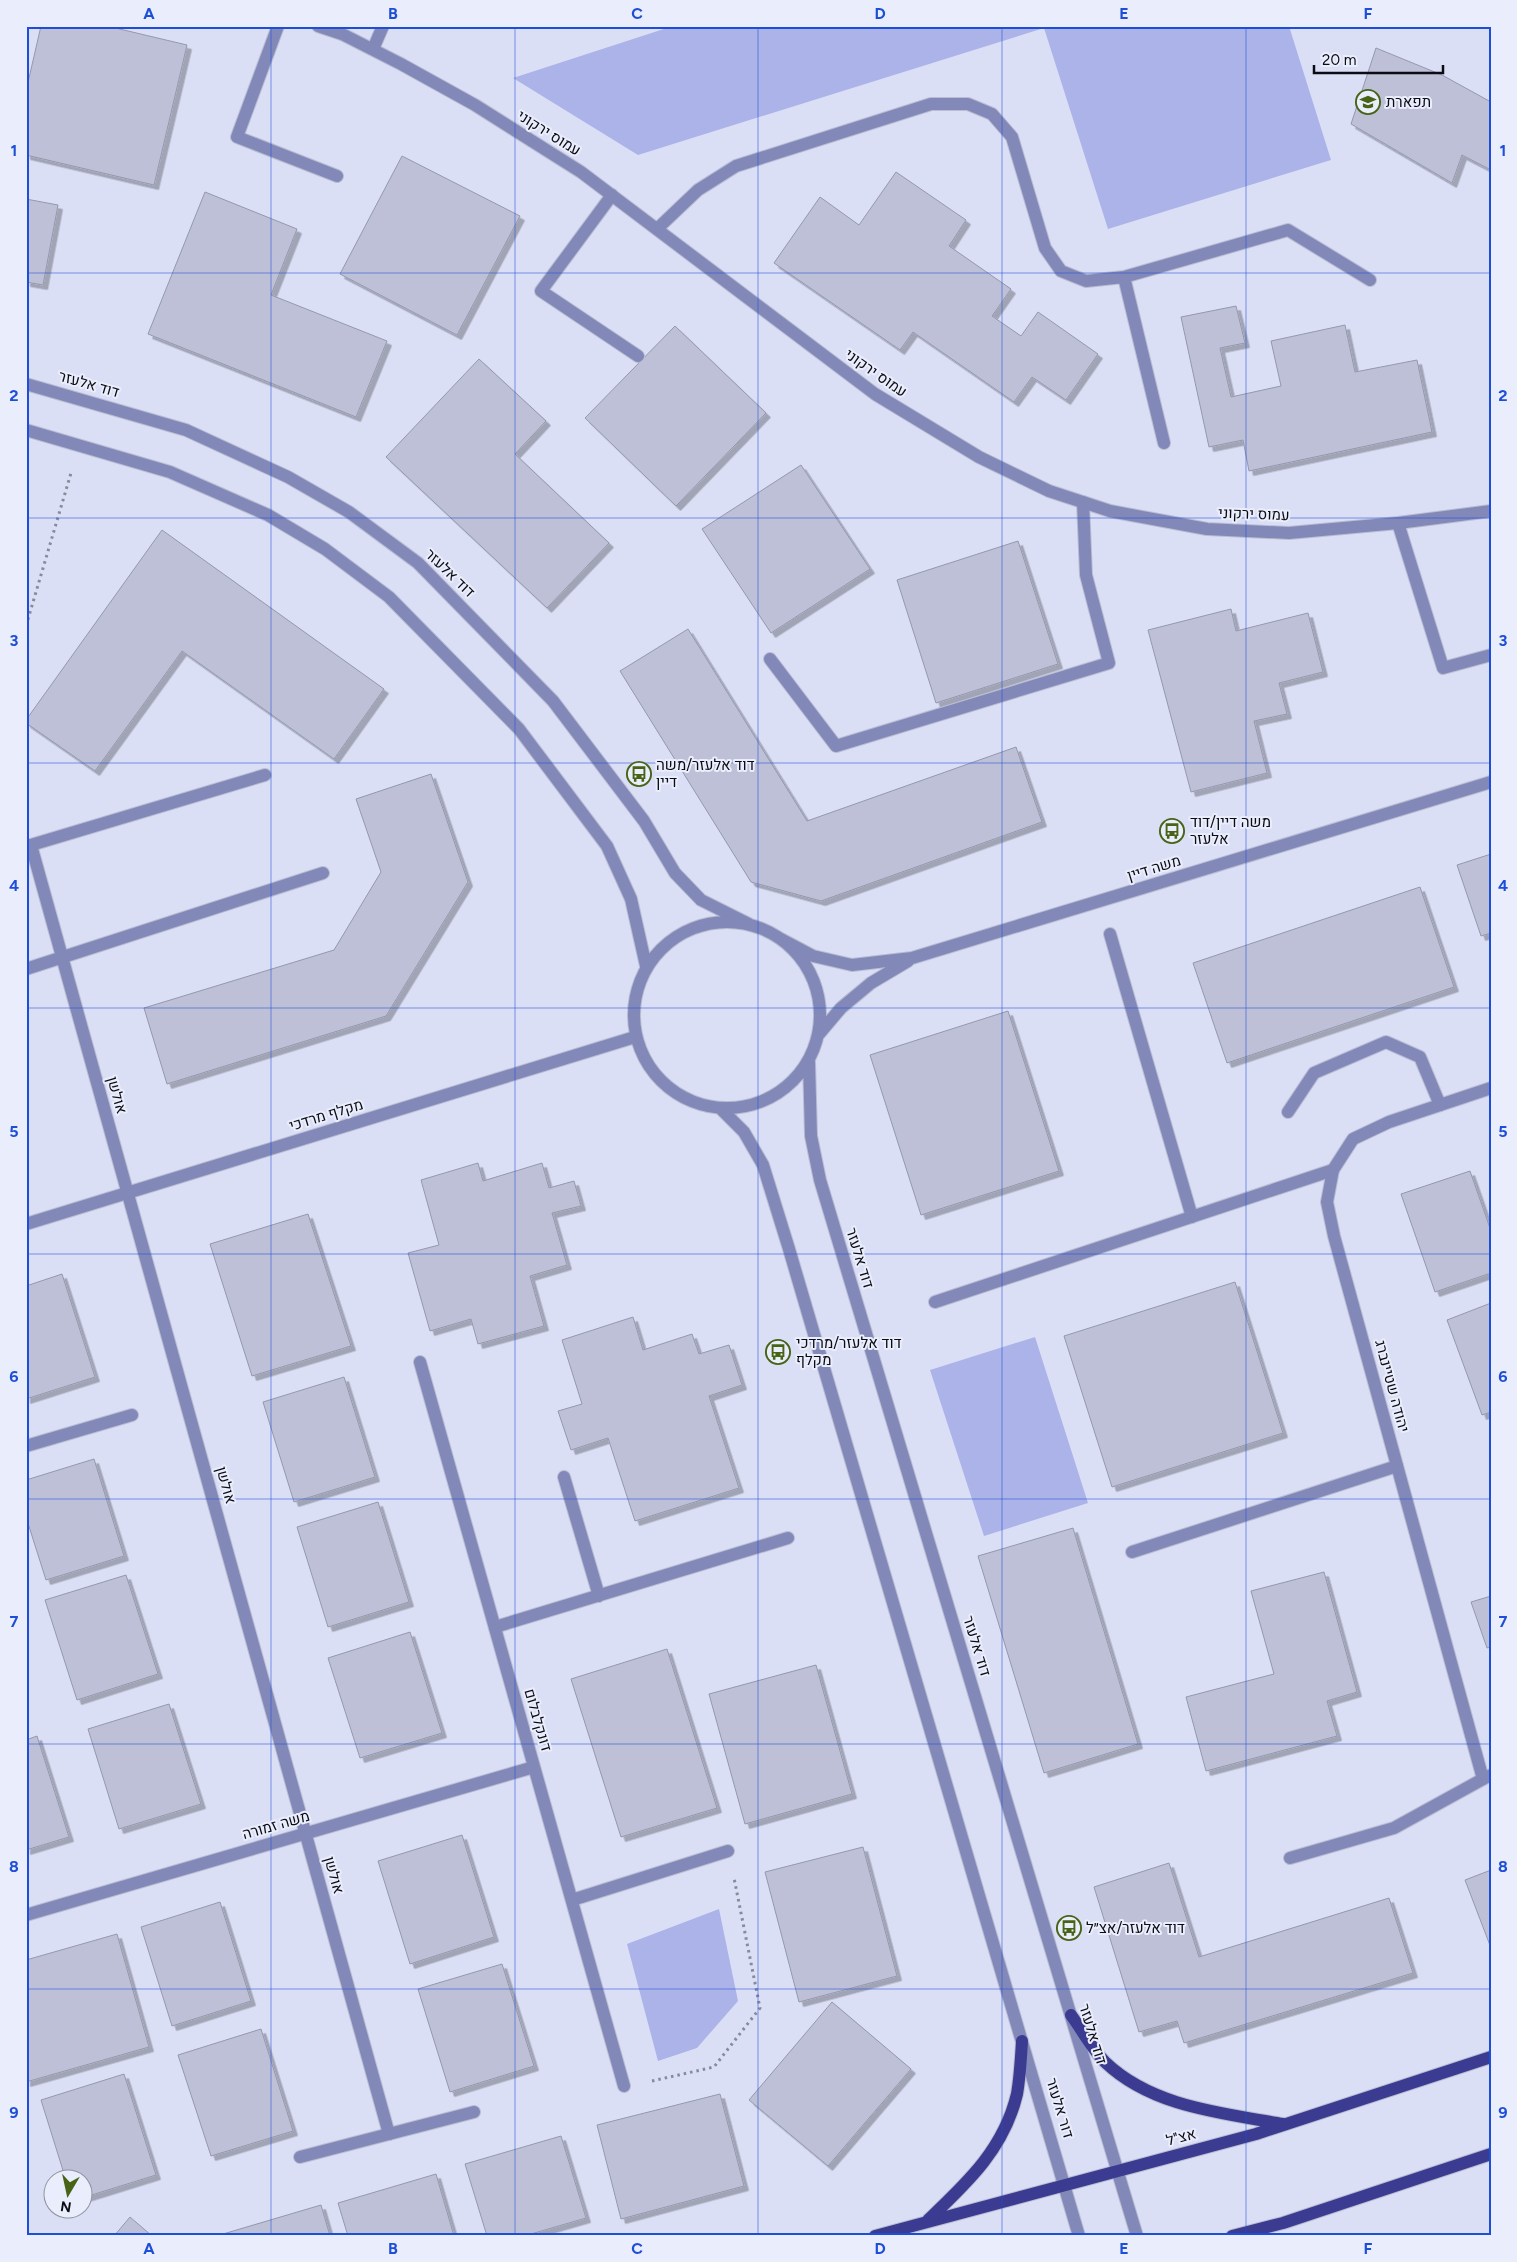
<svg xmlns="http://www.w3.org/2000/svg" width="1517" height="2262" font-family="Figtree,Heebo,sans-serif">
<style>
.green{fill:#acb3e8}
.building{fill:#bdc0d7;stroke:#9498ae;filter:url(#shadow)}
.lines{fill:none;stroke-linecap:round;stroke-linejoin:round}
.service-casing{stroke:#babdd2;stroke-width:14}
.minor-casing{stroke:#babdd2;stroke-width:14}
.tertiary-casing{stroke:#babdd2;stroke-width:14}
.primary-casing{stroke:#babdd2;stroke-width:14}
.path{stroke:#888a9b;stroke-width:3;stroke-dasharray:2.5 4;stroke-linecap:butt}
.service{stroke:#8289b9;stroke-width:12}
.minor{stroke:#8289b9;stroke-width:12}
.tertiary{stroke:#8289b9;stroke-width:12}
.primary{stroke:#3b3c91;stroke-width:12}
.grid{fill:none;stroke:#1d4ed8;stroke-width:1;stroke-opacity:0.55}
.labels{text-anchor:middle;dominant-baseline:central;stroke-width:4;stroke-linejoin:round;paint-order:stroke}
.poi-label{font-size:15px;fill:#0b0c13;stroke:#eaedfb;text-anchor:start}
.street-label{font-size:15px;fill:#0b0c13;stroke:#eaedfb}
.neatline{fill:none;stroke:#1d4ed8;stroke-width:2}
.grid-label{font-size:16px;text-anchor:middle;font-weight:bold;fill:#1d4ed8}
</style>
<defs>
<filter id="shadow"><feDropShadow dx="4.5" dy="4.5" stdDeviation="0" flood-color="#0004"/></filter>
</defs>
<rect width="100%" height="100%" fill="#dbdff6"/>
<path class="green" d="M673 26H1289L1331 160 1108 229 1044 28 638 155 513 78Z
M1035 1337 1088 1503 984 1536 930 1370Z
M719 1909 738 2001 697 2048 658 2061 627 1944Z"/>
<path class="building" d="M41 26H107L187 45 154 185 26 155V91Z
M1376 48 1442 75 1491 102V170L1462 155 1452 183 1351 124Z
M402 156 520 216 457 335 340 274Z
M896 172 966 220 949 246 1011 289 992 316 1021 336 1038 312 1098 354 1066 400 1032 377 1014 402 913 332 900 350 774 263 820 197 859 225Z
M205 192 297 229 271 295 387 341 356 417 148 334Z
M26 199 58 205 43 285 26 282Z
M1236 306 1245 343 1220 348 1231 397 1281 386 1271 341 1345 325 1355 372 1417 360 1432 432 1249 471 1243 440 1209 447 1181 317Z
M675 326 766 413 676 506 585 418Z
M479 359 546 421 515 454 609 543 547 608 386 457Z
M801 465 870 569 771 633 702 529Z
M162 530 384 689 334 759 182 651 95 771 26 723V720Z
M1018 541 1058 664 936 703 897 580Z
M1231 609 1236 631 1308 613 1323 672 1279 683 1287 714 1254 721 1267 773 1191 792 1148 630Z
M688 629 807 821 1016 747 1042 822 821 901 751 882 620 671Z
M431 774 468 882 386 1016 167 1084 144 1008 334 950 381 872 356 799Z
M1491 854V933L1481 936 1457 865Z
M1420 887 1454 987 1227 1063 1193 963Z
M1008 1011 1059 1171 921 1215 870 1055Z
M478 1163 483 1181 542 1163 549 1188 574 1181 581 1206 552 1213 567 1265 530 1276 544 1326 478 1344 471 1319 430 1331 408 1253 439 1245 421 1180Z
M1470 1171 1491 1231V1273L1435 1292 1401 1194Z
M308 1214 351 1346 252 1376 210 1244Z
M62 1274 95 1377 26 1399V1286Z
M1235 1282 1283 1433 1112 1487 1064 1336Z
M1491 1303V1412L1482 1415 1447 1320Z
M633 1317 643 1350 692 1334 699 1354 729 1345 742 1385 709 1396 739 1488 635 1521 608 1438 571 1450 558 1411 582 1404 562 1340Z
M344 1377 375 1477 294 1502 263 1402Z
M94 1459 124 1556 46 1580 26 1517V1480Z
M378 1502 409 1602 328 1627 297 1527Z
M1073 1528 1138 1744 1044 1773 978 1556Z
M1324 1572 1357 1692 1327 1701 1337 1736 1206 1771 1186 1697 1274 1674 1251 1591Z
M126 1575 158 1674 77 1700 45 1600Z
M1491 1596V1647L1487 1648 1471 1602Z
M410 1632 442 1733 360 1758 328 1658Z
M667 1649 717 1808 621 1837 571 1679Z
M816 1665 852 1794 745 1824 709 1694Z
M169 1704 201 1804 119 1829 88 1729Z
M37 1736 69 1837 26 1850V1740Z
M462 1835 494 1937 410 1964 378 1861Z
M863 1847 897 1976 799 2002 765 1872Z
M1169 1863 1199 1957 1389 1898 1413 1973 1184 2043 1177 2021 1139 2032 1094 1887Z
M1491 1870V1948L1465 1880Z
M220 1902 251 2001 172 2026 141 1927Z
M117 1934 149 2047 26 2082V1960Z
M502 1964 534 2066 450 2092 418 1989Z
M832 2002 911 2069 828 2166 749 2100Z
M261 2029 293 2131 211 2156 178 2055Z
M124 2074 156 2175 82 2198V2180H66L41 2100Z
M720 2094 744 2186 621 2219 597 2125Z
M561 2136 586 2218 524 2236H487L465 2164Z
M436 2174 454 2236H348L338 2203Z
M321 2205 330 2236H224L223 2234Z
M130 2217 152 2236H114Z"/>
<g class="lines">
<defs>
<path id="service" d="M278 26 237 137 337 176
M612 195 541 291 638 356
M657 229 698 190 736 166 931 104H968L992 114 1012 137 1045 248 1061 271 1086 281 1124 277 1288 230 1370 280
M1124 277 1164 443
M1398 523 1443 668 1491 655
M770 659 836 746 1109 663 1086 575 1083 502
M31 845 265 775
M1110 934 1192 1217
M26 969 323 873
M1288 1112 1314 1073 1386 1042 1420 1057 1440 1105
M935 1302 1333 1170
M564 1477 599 1596
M1132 1552 1397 1466
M495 1627 788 1538
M1290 1858 1394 1828 1483 1779
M572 1900 728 1851
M300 2157 474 2112"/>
<path id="minor" d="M318 26 342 34 401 64 475 105 581 172 875 394 979 457 1049 491 1110 511 1207 529 1289 533 1398 523 1491 511
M373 49 383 26
M31 845 389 2134
M1491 1088 1389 1122 1353 1139 1333 1170 1327 1202 1334 1236 1483 1779 1491 1775
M420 1362 624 2086
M26 1446 132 1415
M26 1915 534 1767"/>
<path id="tertiary" d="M26 384 186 430 288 477 349 512 418 563 553 701 644 821 675 873 701 900 749 924
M26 430 170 472 268 515 325 549 389 597 519 729 607 846 631 899 646 966
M634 1015a93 93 0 1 1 186 0a93 93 0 1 1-186 0Z
M779 938 813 956 852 965 912 958 1491 782
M819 1034 841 1008 871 983 908 961
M809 1062 811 1136 820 1180 1137 2236
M721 1109 744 1132 763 1165 789 1249 1079 2236
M26 1224 635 1037"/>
<path id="primary" d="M1071 2015C1082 2030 1092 2049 1105 2062 1152 2107 1222 2113 1283 2124
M928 2220C967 2183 1004 2149 1017 2094 1020 2077 1021 2058 1022 2041
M875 2236 1256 2134 1491 2057
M1232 2236 1283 2223 1491 2154"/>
</defs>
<use href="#service" class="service-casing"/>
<use href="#minor" class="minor-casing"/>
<use href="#tertiary" class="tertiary-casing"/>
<use href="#primary" class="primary-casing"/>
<path class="path" d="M26 626 71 473
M652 2081 714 2067 760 2008 734 1878"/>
<use href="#service" class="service"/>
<use href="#minor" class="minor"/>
<use href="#tertiary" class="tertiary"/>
<use href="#primary" class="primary"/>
</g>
<path class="grid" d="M271 26V2236M515 26V2236M758 26V2236M1002 26V2236M1246 26V2236M26 273H1491M26 518H1491M26 763H1491M26 1008H1491M26 1254H1491M26 1499H1491M26 1744H1491M26 1989H1491"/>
<defs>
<symbol id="school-ring" viewBox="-11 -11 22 22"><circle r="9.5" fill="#eaedfb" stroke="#476316" stroke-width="1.5"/><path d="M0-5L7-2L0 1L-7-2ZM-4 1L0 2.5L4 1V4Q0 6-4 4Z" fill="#476316"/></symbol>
<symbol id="bus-ring" viewBox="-11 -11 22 22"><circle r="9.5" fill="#eaedfb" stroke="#476316" stroke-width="1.5"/><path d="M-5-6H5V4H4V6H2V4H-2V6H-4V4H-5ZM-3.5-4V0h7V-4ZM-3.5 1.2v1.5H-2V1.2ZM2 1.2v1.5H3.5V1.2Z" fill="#476316"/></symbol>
</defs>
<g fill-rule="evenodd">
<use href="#school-ring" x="1354" y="88" width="28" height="28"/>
<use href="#bus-ring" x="625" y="760" width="28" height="28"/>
<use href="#bus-ring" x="1158" y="817" width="28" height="28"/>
<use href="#bus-ring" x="764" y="1338" width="28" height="28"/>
<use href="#bus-ring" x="1055" y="1914" width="28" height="28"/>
</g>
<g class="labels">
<g class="poi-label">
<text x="1386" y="102">תפארת</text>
<text x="656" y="765">דוד אלעזר/משה<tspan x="656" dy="17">דיין</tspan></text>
<text x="1190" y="822">משה דיין/דוד<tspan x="1190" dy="17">אלעזר</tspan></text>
<text x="796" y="1343">דוד אלעזר/מרדכי<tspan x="796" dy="17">מקלף</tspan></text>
<text x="1086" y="1928">דוד אלעזר/אצ״ל</text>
</g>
<g class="street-label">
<text transform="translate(549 133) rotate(32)">עמוס ירקוני</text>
<text transform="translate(876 373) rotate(35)">עמוס ירקוני</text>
<text transform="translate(89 384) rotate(16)">דוד אלעזר</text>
<text transform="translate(1254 514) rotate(2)">עמוס ירקוני</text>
<text transform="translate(450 573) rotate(44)">דוד אלעזר</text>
<text transform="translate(1154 868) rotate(-17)">משה דיין</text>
<text transform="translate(117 1095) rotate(74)">אולשן</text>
<text transform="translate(326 1115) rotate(-17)">מקלף מרדכי</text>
<text transform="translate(860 1258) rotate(73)">דוד אלעזר</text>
<text transform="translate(1392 1386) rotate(75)">יהודה שטיינברג</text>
<text transform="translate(226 1485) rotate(74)">אולשן</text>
<text transform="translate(977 1646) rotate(73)">דוד אלעזר</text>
<text transform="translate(538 1720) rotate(74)">דונקלבלום</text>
<text transform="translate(276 1825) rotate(-16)">משה זמורה</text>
<text transform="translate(334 1875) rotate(74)">אולשן</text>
<text transform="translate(1093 2034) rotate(73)">דוד אלעזר</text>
<text transform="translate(1060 2108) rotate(73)">דור אלעזר</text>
<text transform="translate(1181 2137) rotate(-15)">אצ"ל</text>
</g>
</g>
<rect width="1517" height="2262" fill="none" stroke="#eaedfb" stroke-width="55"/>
<g transform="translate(68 2194) rotate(189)"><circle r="24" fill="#eaedfb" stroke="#91939e"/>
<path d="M0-4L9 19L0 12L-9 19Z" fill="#476316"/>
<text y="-8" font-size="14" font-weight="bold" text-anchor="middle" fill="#0b0c13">N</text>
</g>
<path d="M1314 65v8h129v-8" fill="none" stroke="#0b0c13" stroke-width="2.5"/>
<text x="1322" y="65" font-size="15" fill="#0b0c13" stroke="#eaedfb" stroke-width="4" paint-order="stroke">20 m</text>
<rect x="28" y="28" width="1462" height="2206" class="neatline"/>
<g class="grid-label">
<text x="149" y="19">A</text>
<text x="393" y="19">B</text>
<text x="637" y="19">C</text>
<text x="880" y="19">D</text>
<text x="1124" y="19">E</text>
<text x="1368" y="19">F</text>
<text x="14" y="156">1</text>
<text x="1503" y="156">1</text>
<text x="14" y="401">2</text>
<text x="1503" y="401">2</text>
<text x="14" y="646">3</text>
<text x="1503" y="646">3</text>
<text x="14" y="891">4</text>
<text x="1503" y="891">4</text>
<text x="14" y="1137">5</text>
<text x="1503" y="1137">5</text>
<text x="14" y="1382">6</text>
<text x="1503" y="1382">6</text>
<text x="14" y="1627">7</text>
<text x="1503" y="1627">7</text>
<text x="14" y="1872">8</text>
<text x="1503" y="1872">8</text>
<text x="14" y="2118">9</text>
<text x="1503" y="2118">9</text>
<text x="149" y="2254">A</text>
<text x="393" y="2254">B</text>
<text x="637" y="2254">C</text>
<text x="880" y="2254">D</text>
<text x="1124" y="2254">E</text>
<text x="1368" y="2254">F</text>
</g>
</svg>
